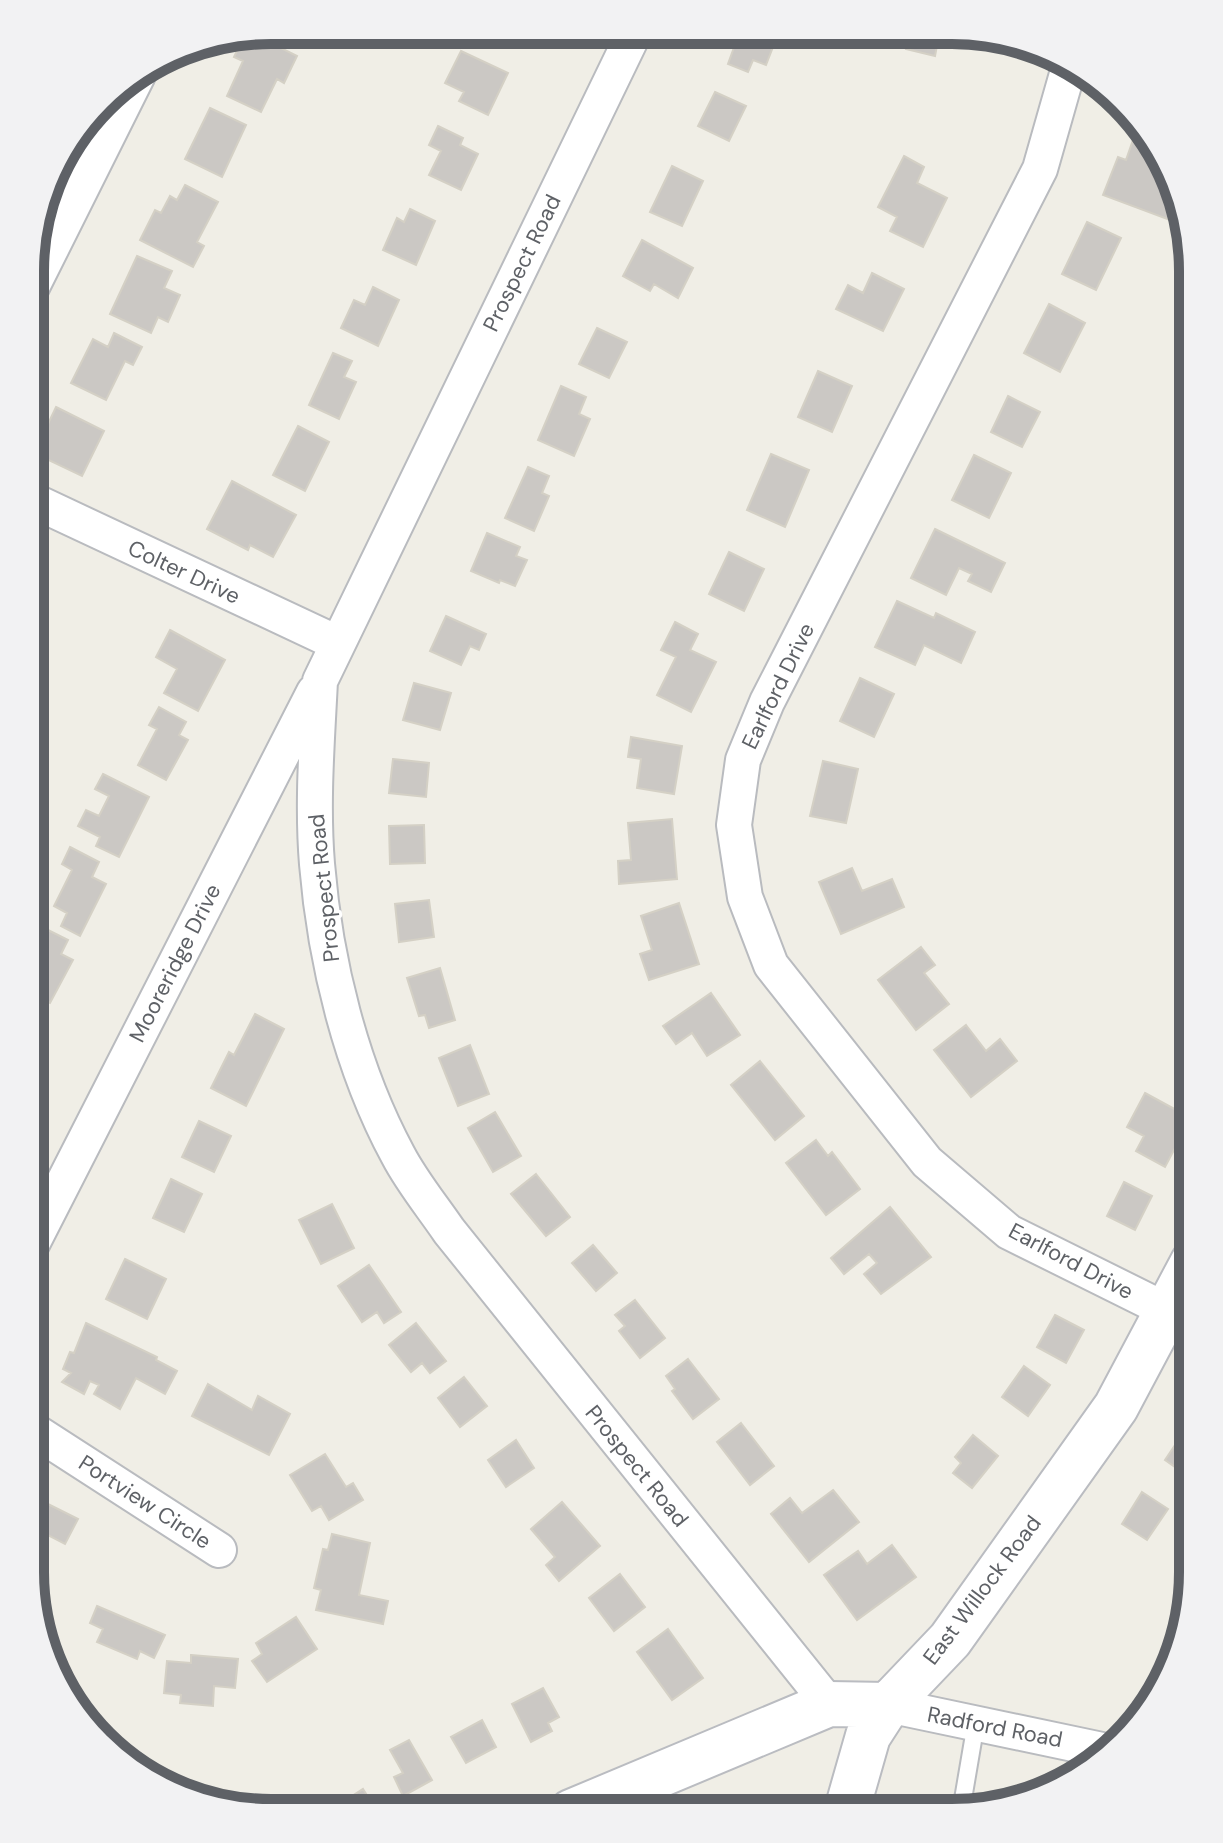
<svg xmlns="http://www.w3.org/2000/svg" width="1223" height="1843" font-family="'DM Sans',sans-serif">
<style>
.building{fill:#cbc8c4;stroke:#d4d0c5;stroke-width:2}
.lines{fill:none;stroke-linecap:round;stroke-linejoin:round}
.lane-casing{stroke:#b9bbbf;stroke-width:20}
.street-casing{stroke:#b9bbbf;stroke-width:38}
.secondary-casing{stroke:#babcc1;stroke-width:48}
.lane{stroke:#fff;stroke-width:16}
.street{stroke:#fff;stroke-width:34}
.secondary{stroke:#fff;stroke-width:44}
.labels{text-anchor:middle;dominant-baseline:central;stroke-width:6;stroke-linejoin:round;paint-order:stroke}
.street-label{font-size:22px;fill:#5e6166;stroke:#fff}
.rim{fill:none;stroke:#5e6166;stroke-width:10}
</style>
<rect width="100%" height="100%" fill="#f0eee6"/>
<path class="building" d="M740 31H771L778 34 766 65 753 60 748 72 728 64Z
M910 32H968L966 41 939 35 935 56 906 49Z
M251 33 297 56 284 83 277 79 261 112 227 96 243 61 234 57 245 34Z
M461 51 508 73 488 115 459 101 464 92 445 83Z
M715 92 746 106 729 141 698 126Z
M210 108 246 125 222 177 185 159Z
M438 126 463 138 460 145 478 154 461 190 429 175 441 151 429 145Z
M1134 137 1146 142 1166 168 1159 187 1178 194 1179 199 1170 220 1103 195 1118 157 1126 160Z
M904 156 924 167 917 183 947 198 923 247 890 231 897 217 878 207Z
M672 166 703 181 682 226 650 212Z
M185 185 218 202 197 242 204 246 193 267 140 240 155 210 161 213 170 196 177 200Z
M410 209 435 221 416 265 383 250 397 218 404 222Z
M1087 222 1121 238 1096 290 1062 274Z
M642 240 693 268 678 298 654 284 650 291 623 276Z
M137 256 172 271 164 288 180 295 168 322 158 317 151 333 110 314Z
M872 273 904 289 883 331 836 309 848 285 863 293Z
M373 287 399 300 378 346 341 328 354 300 365 305Z
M1049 304 1085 323 1060 372 1024 353Z
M597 328 627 342 609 378 579 364Z
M114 333 142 347 133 365 125 361 106 400 71 383 93 339 108 347Z
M333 353 352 361 344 377 356 382 339 419 309 405Z
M818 371 852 386 832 432 798 417Z
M561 386 586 397 579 414 590 419 574 456 538 440Z
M1008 396 1040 412 1022 447 991 432Z
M56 407 104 431 82 476 34 453Z
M298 426 329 442 305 491 273 475Z
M771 454 809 470 785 527 747 510Z
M974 455 1011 473 989 518 952 500Z
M528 467 549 476 542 493 549 496 534 531 505 518Z
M232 481 296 515 273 557 250 545 248 550 207 529Z
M935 529 1005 563 991 592 968 581 972 574 959 568 946 595 911 578Z
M487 533 520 547 516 556 527 560 515 586 500 580 499 583 471 571Z
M729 552 764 569 744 611 709 594Z
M32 560 43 565 32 590Z
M897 601 934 618 936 613 975 632 961 663 924 645 915 665 875 647Z
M446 616 486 634 479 650 470 646 461 665 430 651Z
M675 622 698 634 690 650 716 662 691 712 657 695 676 657 661 650Z
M170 630 225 660 198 711 164 693 177 669 156 657Z
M860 678 894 694 874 737 840 721Z
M414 683 451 693 440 730 403 720Z
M159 707 186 722 179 735 188 740 166 780 138 765 157 729 149 725Z
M631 737 682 746 674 794 637 788 641 759 628 757Z
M393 759 429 763 426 797 389 793Z
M823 761 858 769 846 823 810 816Z
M103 774 149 797 119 857 96 846 100 837 78 826 86 810 99 816 109 796 95 789Z
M672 819 677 879 619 884 618 861 631 860 628 823Z
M424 825 425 863 390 864 389 826Z
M70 847 99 862 92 877 106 884 80 936 61 926 67 913 54 906 72 870 62 864Z
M852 868 862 891 892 879 904 907 841 934 819 882Z
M429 900 434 937 399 942 395 904Z
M679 903 699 964 649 980 640 954 652 950 641 916Z
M42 927 68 940 61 954 73 960 50 1003 31 993V968L39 952 31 948Z
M921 947 935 965 924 973 949 1004 916 1030 878 980Z
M440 968 455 1020 429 1028 425 1015 419 1016 407 978Z
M711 993 740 1035 707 1056 692 1033 676 1044 663 1026Z
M31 1013 40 1018 31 1036Z
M255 1014 284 1029 246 1106 211 1088 229 1052 234 1055Z
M966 1025 986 1051 1000 1039 1017 1061 971 1097 934 1050Z
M470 1045 489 1094 458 1106 439 1058Z
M1193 1045V1088L1176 1080Z
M760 1061 804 1116 775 1140 731 1085Z
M1145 1093 1191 1118 1165 1167 1136 1151 1144 1136 1127 1127Z
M495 1112 521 1156 493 1172 468 1128Z
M199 1121 231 1136 214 1172 182 1157Z
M816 1140 828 1156 832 1152 860 1189 826 1215 786 1163Z
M536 1174 570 1217 546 1236 511 1194Z
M171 1179 202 1194 184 1232 153 1218Z
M1124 1182 1152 1196 1135 1230 1107 1216Z
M332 1204 354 1248 321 1264 299 1220Z
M890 1207 931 1257 881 1294 864 1274 877 1263 869 1254 844 1274 831 1258Z
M593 1245 617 1273 596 1291 572 1263Z
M125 1259 166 1279 147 1319 106 1299Z
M369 1265 401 1312 384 1323 377 1312 362 1322 338 1286Z
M635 1300 665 1338 640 1358 619 1331 625 1326 615 1315Z
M1055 1315 1084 1330 1066 1363 1037 1347Z
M86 1323 157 1357 156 1360 177 1371 165 1394 136 1378 120 1409 94 1394 99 1385 90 1381 84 1394 62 1382 71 1373 63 1369 70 1352 74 1353Z
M416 1323 446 1361 430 1373 422 1363 411 1372 389 1345Z
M688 1359 719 1399 693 1419 672 1391 675 1389 666 1376Z
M1024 1366 1050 1385 1028 1416 1002 1397Z
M464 1377 487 1406 460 1427 438 1398Z
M208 1384 252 1410 258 1396 290 1414 269 1455 192 1416Z
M741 1423 774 1466 750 1485 717 1442Z
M1185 1430 1193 1435 1192 1479 1165 1460Z
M973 1435 998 1456 972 1488 953 1473 961 1463 955 1457Z
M516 1440 534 1468 506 1487 488 1460Z
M325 1454 346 1487 353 1483 363 1500 329 1520 321 1506 312 1511 290 1475Z
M833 1490 859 1522 809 1562 771 1514 790 1498 802 1513Z
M1142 1492 1168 1509 1147 1540 1122 1524Z
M30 1495 78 1519 65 1544 30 1526Z
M562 1502 600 1546 559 1581 546 1565 555 1557 531 1529Z
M332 1534 370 1543 359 1595 388 1601 383 1624 316 1610 321 1590 314 1588 323 1549 328 1550Z
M892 1545 916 1577 857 1620 824 1575 858 1551 867 1564Z
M620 1574 645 1607 614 1631 589 1598Z
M97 1606 165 1635 154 1658 140 1651 137 1659 97 1642 103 1629 90 1623Z
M296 1617 317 1649 267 1682 252 1661 262 1654 256 1643Z
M668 1629 703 1678 672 1700 637 1652Z
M191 1655 238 1659 235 1688 214 1686 213 1706 180 1703 181 1695 164 1693 167 1661 191 1663Z
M543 1688 559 1717 548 1723 552 1731 531 1742 512 1704Z
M482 1720 496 1747 466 1763 451 1737Z
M409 1740 432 1780 403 1796 394 1777 403 1773 390 1750Z
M363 1789 377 1811H338L335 1807Z"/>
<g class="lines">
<defs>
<path id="lane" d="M961 1811 976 1723"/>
<path id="street" d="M635 31 320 681C317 741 312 803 317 864 325 961 351 1068 398 1155 412 1182 432 1206 449 1231L829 1704
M1069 67 1040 169 767 702 743 760 734 825 745 897 771 965 927 1162 1009 1232 1168 1311
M32 287 138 75
M32 500 337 643
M31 1246 314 692
M30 1428 219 1550
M888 1705 1102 1750"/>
<path id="secondary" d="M571 1812 829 1704 888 1705
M846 1813 868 1736 888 1705 950 1640 1116 1407 1193 1262"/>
</defs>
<use href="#lane" class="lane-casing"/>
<use href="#street" class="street-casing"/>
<use href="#secondary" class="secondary-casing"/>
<use href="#lane" class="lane"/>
<use href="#street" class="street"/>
<use href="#secondary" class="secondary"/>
</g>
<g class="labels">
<g class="street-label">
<text transform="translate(522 263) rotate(-64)">Prospect Road</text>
<text transform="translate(184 572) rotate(25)">Colter Drive</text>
<text transform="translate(778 686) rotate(-64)">Earlford Drive</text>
<text transform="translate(324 888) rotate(-96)">Prospect Road</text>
<text transform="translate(175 963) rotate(-63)">Mooreridge Drive</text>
<text transform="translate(1071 1261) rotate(28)">Earlford Drive</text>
<text transform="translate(637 1466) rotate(51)">Prospect Road</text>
<text transform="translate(145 1502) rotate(33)">Portview Circle</text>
<text transform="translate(982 1590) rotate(-53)">East Willock Road</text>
<text transform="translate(995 1727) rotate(11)">Radford Road</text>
</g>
</g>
<path d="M0 0H1223V1843H0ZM271 44H952A227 227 0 0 1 1179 271V1572A227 227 0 0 1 952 1799H271A227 227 0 0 1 44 1572V271A227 227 0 0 1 271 44Z" fill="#f2f2f3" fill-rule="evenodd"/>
<path class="rim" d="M271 44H952A227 227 0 0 1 1179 271V1572A227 227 0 0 1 952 1799H271A227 227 0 0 1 44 1572V271A227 227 0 0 1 271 44Z"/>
</svg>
